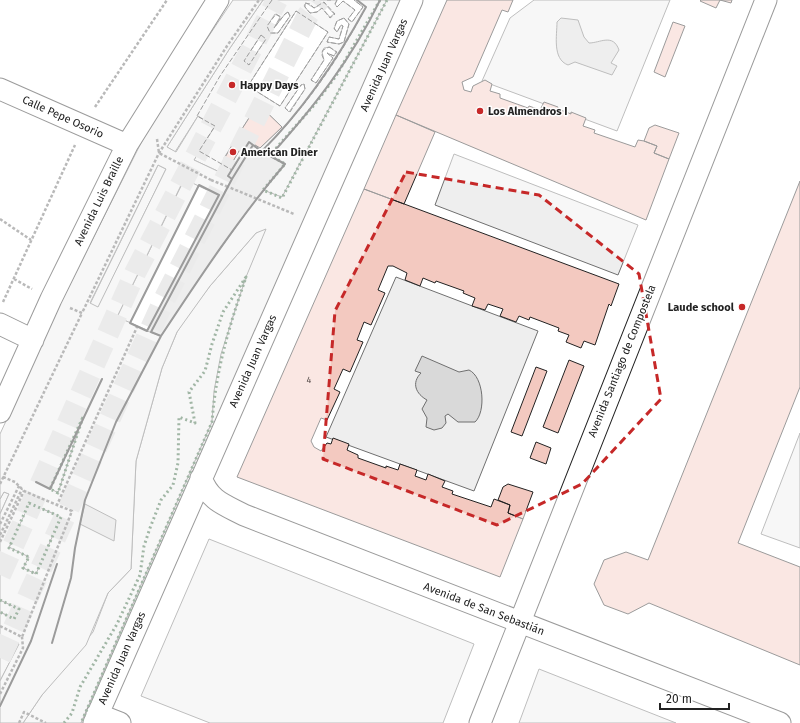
<svg xmlns="http://www.w3.org/2000/svg" width="800" height="723" font-family="'Fira Sans',sans-serif">
<style>
.green{fill:#eee;stroke:#6f6f6f;fill-rule:evenodd}
.parking{fill:#ededed;stroke:#6f6f6f;fill-rule:evenodd}
.water{fill:#d9d9d9;stroke:#6f6f6f}
.building{fill:#f3c9c0;stroke:#222}
.lines{fill:none;stroke-linecap:round;stroke-linejoin:round}
.motorway-tunnel{stroke:#d3d3d3;stroke-width:22;stroke-dasharray:22 11;stroke-linecap:butt}
.minor-casing{stroke:#222;stroke-width:23}
.path{stroke:#646464;stroke-width:2.5;stroke-dasharray:3 2;stroke-linecap:butt}
.minor{stroke:#fff;stroke-width:21}
.path-bridge{stroke:#646464;stroke-width:2.5;stroke-dasharray:3 2;stroke-linecap:butt}
.hedge{stroke:#2f5e38;stroke-width:3;stroke-dasharray:2 3;stroke-linecap:butt}
.fence{stroke:#222;stroke-width:1;stroke-dasharray:5 2;stroke-linecap:butt}
.wall{stroke:#222;stroke-width:2}
.marked{fill:none;stroke:#c62828;stroke-width:3;stroke-dasharray:8 5;stroke-linejoin:round}
.poi-dot{fill:#c62828;stroke:#fff;stroke-width:1.5}
.labels{text-anchor:middle;dominant-baseline:central;stroke-width:3;stroke-linejoin:round;paint-order:stroke}
.number-label{font-size:9px;fill:#564c4a}
.street-label{font-size:11px;fill:#222;stroke:#fff}
.poi-label{font-size:11px;font-weight:bold;fill:#222;stroke:#fff;text-anchor:start}
</style>
<rect width="100%" height="100%" fill="#fff"/>
<path class="green" d="M263 0H337L335 4 337 7 343 1 355 10 348 19 352 22 363 7 354 0H387L282 198 263 190 285 164 261 151 249 143 228 176 194 160 199 151 198 116 175 152 167 147 230 48ZM306 3 314 8 324 3 334 14 330 17 322 8 317 12 310 13 304 6ZM296 11 328 32 280 106 248 86ZM288 12 290 16 278 33H270L267 26 275 14 280 17 274 28 285 14ZM344 18 349 24 344 42 339 44 327 42 329 37 339 39 343 26 341 25 337 32 334 29 337 21ZM261 35 266 39 249 64 244 61ZM330 47 336 52 334 56 327 53 333 58 316 83 311 80 324 60 322 52 324 48ZM304 84 305 89 289 112 285 108 301 85ZM258 104 282 127 260 148 247 140 240 132ZM234 142 241 146 232 163 224 158Z
M534 0H670L617 131 482 81 510 18Z
M454 154 638 225 618 275 435 205Z
M158 165 166 169 98 308 90 304Z
M185 178 199 185 130 323 117 317Z
M263 229H267C239 291 217 354 212 422L81 723H23L42 695 93 632 108 593 131 569 136 461 162 368 177 332 186 318 210 286 256 233Z
M396 277 538 331 474 491 326 437Z
M83 417 58 493 50 489Z
M800 433V548L761 534Z
M4 492 9 494 0 514V499Z
M29 503 61 517 36 574 23 568 9 548Z
M209 539 474 644 443 723H210L141 696Z
M0 600 19 609 14 619 0 612Z
M0 635 19 644 0 681Z
M539 669 676 723H519Z"/>
<path class="parking" d="M233 0H263L230 48 167 147 176 152 198 116 215 126 194 160 228 176 249 142 253 145 222 197 184 179 117 317 161 336 204 271 263 190 282 197 387 0H406L89 723H81L212 422 214 391 221 354 246 277 266 229 256 233 210 286 177 332 162 368 136 461 131 569 108 593 86 645 42 695 23 723H0V681L19 644 0 635V612L14 619 19 609 0 600V514L9 494 4 492 0 499V434L60 304 143 139 165 101ZM158 165 166 169 98 307 90 303ZM81 423 58 493 50 488ZM30 503 61 517 36 574 23 568 29 557 9 547Z"/>
<path class="water" d="M561 18 578 20 584 37 589 43C600 43 613 33 619 50L611 63 617 66 612 75 575 62 568 65C552 59 557 35 557 22Z
M249 142 261 152 285 164C239 218 200 277 161 336L147 331 219 195 222 196 232 179 228 176Z
M422 356 459 372 469 370C484 377 486 412 475 422H458L448 414 445 416 446 423 442 428 434 430 426 427 427 418 422 409 427 400C416 394 411 383 421 373L415 371Z
M85 504 116 520 114 541 80 524Z"/>
<path class="building" d="M447 0H513L508 12 502 10 473 77 462 82 464 90 471 92 473 86 485 80 492 84 490 91 500 94V98L528 108 529 106 540 110 544 102 558 107V109L571 114V112L586 118 583 126 595 130 594 133 635 147 638 140 644 141 657 146 654 153 669 159 646 220 396 115Z
M701 0H732L731 3 720 0 716 8 700 1Z
M673 22 685 26 665 77 654 72Z
M258 104 282 127 260 148 247 140 240 132Z
M396 115 435 132 404 204 364 189Z
M655 125 679 133 669 159 654 153 657 146 644 141 649 128Z
M234 142 242 146 232 163 224 159Z
M800 181V387L738 543 800 567V665L649 603 628 614 604 605 594 584 604 560 626 552 648 560Z
M364 189 619 284 611 306 609 304 595 345 584 341 581 348 566 342 569 335 558 331 559 328 530 317 529 320 519 316 516 322 500 316 503 309 488 304 485 310 472 306 475 298 463 293 464 291 436 281 435 283 423 278 420 286 405 280 407 273 393 266H388L378 290 385 293 371 325 364 322 357 340 363 342 350 372 343 369 334 389 340 392 327 420 321 418 311 441 314 447 321 451 327 443 331 444 333 438 349 444 347 450 358 455V458L386 468V466L398 470 400 464 417 470 415 476 426 480 428 474 445 481 442 487 453 491 452 494 491 507 494 499 510 505 508 513 523 519 500 577 237 477Z
M569 360 584 366 558 433 543 427Z
M536 367 547 371 522 436 511 432Z
M536 442 551 448 546 464 530 458Z
M508 484 533 492 523 519 508 513 510 505 498 500 503 487Z"/>
<g class="lines">
<path class="motorway-tunnel" d="M0 575 135 273 277 0
M0 658 164 300 308 15 319 0"/>
<defs>
<path id="minor" d="M0 89 127 145
M0 324 33 340
M0 412 51 299 127 145 218 0
M201 478C210 501 223 504 244 515L780 723
M97 714 120 723
M94 723 412 0
M480 723 766 0"/>
</defs>
<use href="#minor" class="minor-casing"/>
<path class="path" d="M95 107 167 0
M157 139 159 153 211 180
M226 186 294 214
M0 219 31 240
M14 279 32 289
M3 302 75 145
M70 308 82 313 159 153 227 46 259 0
M3 477 15 482 24 491 57 505
M0 484 82 313
M0 524 19 486
M0 535 22 489
M0 542 24 491
M0 626 22 637 72 511 57 505 137 327
M0 694 23 648 22 637
M19 723 24 712 46 723"/>
<use href="#minor" class="minor"/>
<path class="path-bridge" d="M211 180 226 186"/>
<path class="hedge" d="M380 0 336 76 315 104 270 155 285 164 263 190 282 198 387 0
M83 417 58 493 50 489Z
M29 503 61 517 36 574 23 568 29 557 9 548Z
M0 600 19 609 14 619 0 612
M64 723 72 713 80 687 117 624 140 575 144 546 150 528 161 500 173 485 178 463 179 417 195 423 189 392 205 371 212 344 223 312 246 277C229 327 216 369 212 422L81 723"/>
<path class="fence" d="M272 0 220 76 197 116 215 126 199 151 232 170 249 142 262 151C306 107 337 62 366 7L357 0
M313 0H315
M327 0H331
M337 0 335 4 337 7 343 1 355 10 348 19 352 22 363 7 354 0
M305 3 310 4 314 8 324 2 335 14 330 18 322 8 317 12 310 13 305 7Z
M296 11 328 32 280 106 248 86Z
M288 12 290 16 278 33H270L267 26 276 14 281 17 274 28 285 14Z
M344 18 349 24 344 42 339 44 327 42 329 37 339 39 343 26 341 25 337 32 334 28 337 21Z
M261 35 266 39 249 65 244 61Z
M329 47 337 52 334 56 327 53 333 58 316 83 311 80 324 60 322 55 323 50Z
M304 84 305 89 290 112 285 108 301 85Z"/>
<path class="wall" d="M249 142 253 145 232 179 228 176Z
M253 145 261 151 285 164C239 218 200 277 161 336L151 332 232 179Z
M262 151C305 108 337 60 366 7L357 0
M270 156C313 108 352 59 380 0
M199 185 219 195 147 331 130 323Z
M36 482 50 489 102 379
M52 643 71 578 75 548 85 500 116 422 161 336
M0 706 31 641 57 564"/>
</g>
<path d="M0 0H800V723H0ZM406 172 539 195 639 274 661 399 582 484 497 525 323 459 335 311Z" fill="#fff" fill-opacity=".55" fill-rule="evenodd"/>
<path class="marked" d="M406 172 539 195 639 274 661 399 582 484 497 525 323 459 335 311Z"/>
<g class="poi-dot">
<circle cx="232" cy="85" r="4"/>
<circle cx="480" cy="111" r="4"/>
<circle cx="233" cy="152" r="4"/>
<circle cx="742" cy="307" r="4"/>
</g>
<g class="labels">
<g class="number-label">
<text x="309" y="380">4</text>
</g>
<g class="street-label">
<text transform="translate(384 65) rotate(-66)">Avenida Juan Vargas</text>
<text transform="translate(63 117) rotate(24)">Calle Pepe Osorio</text>
<text transform="translate(99 201) rotate(-64)">Avenida Luis Braille</text>
<text transform="translate(253 361) rotate(-66)">Avenida Juan Vargas</text>
<text transform="translate(622 361) rotate(-68)">Avenida Santiago de Compostela</text>
<text transform="translate(484 609) rotate(21)">Avenida de San Sebastián</text>
<text transform="translate(122 658) rotate(-66)">Avenida Juan Vargas</text>
</g>
<g class="poi-label">
<text x="240" y="85">Happy Days</text>
<text x="488" y="111">Los Almendros I</text>
<text x="241" y="152">American Diner</text>
<text x="734" y="307" text-anchor="end">Laude school</text>
</g>
</g>
<path d="M660 703v6h69v-6" fill="none" stroke="#222222" stroke-width="2"/>
<text x="666" y="703" font-size="12" fill="#222222" stroke="#ffffff" stroke-width="3" paint-order="stroke">20 m</text>
</svg>
